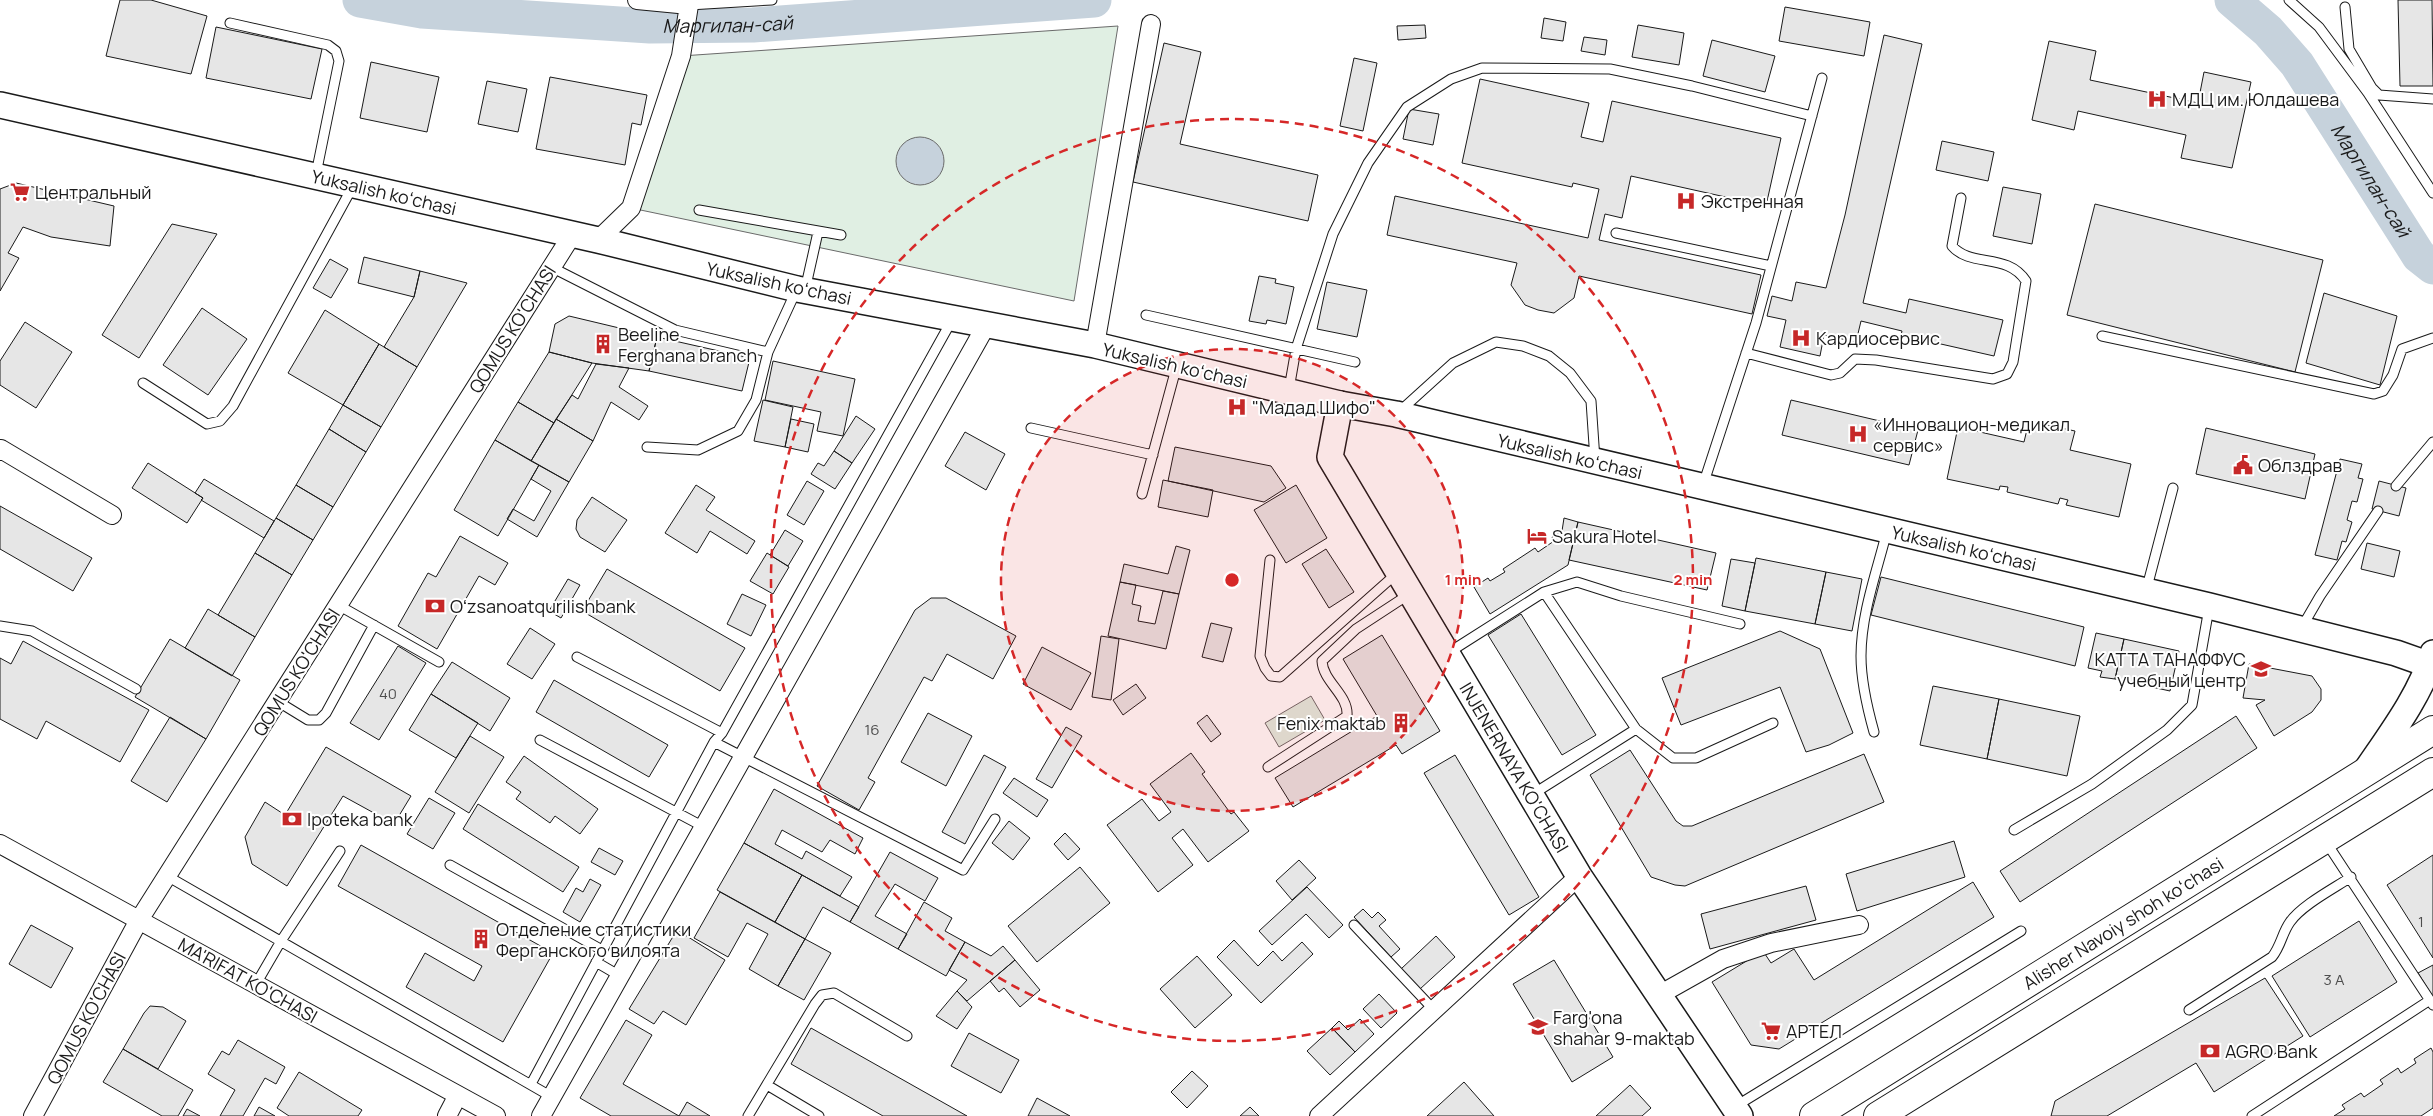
<svg xmlns="http://www.w3.org/2000/svg" width="2433" height="1116" font-family="Manrope,sans-serif">
<style>
.green{fill:#e0efe3;stroke:#6a6a6a}
.water{fill:#c6d2dc;stroke:#6a6a6a}
.lines{fill:none;stroke-linecap:round;stroke-linejoin:round}
.river{stroke:#c6d2dc;stroke-width:35}
.building{fill:#e6e6e6;stroke:#1a1a1a}
.lane-casing{stroke:#1a1a1a;stroke-width:11}
.street-casing{stroke:#1a1a1a;stroke-width:20}
.secondary-casing{stroke:#1a1a1a;stroke-width:28}
.primary-casing{stroke:#1a1a1a;stroke-width:30}
.lane{stroke:#fff;stroke-width:9}
.street{stroke:#fff;stroke-width:18}
.secondary{stroke:#fff;stroke-width:25}
.primary{stroke:#fff;stroke-width:28}
.ring{fill:none;stroke:#d62828;stroke-width:2.5;stroke-dasharray:9 6}
.labels{text-anchor:middle;dominant-baseline:central;stroke-width:4;stroke-linejoin:round;paint-order:stroke}
.number-label{font-size:15px;fill:#4d4d4d}
.poi-label{font-size:18px;fill:#1a1a1a;stroke:#fff;text-anchor:start}
.street-label{font-size:18px;fill:#1a1a1a;stroke:#fff}
.water-label{font-size:19px;font-style:italic;fill:#1a1a1a;stroke:#fff}
.centre{fill:#d62828;stroke:#fff;stroke-width:2.5}
.ring-label{font-size:15px;text-anchor:middle;font-weight:bold;fill:#d62828;stroke:#fff;stroke-width:4;stroke-linejoin:round;paint-order:stroke}
</style>
<rect width="100%" height="100%" fill="#fff"/>
<path class="green" d="M1118 26 1074 301 631 208 681 56Z
M1311 696 1325 720 1279 747 1265 723Z"/>
<path class="water" d="M896 161a24 24 0 1 1 48 0a24 24 0 1 1-48 0Z"/>
<g class="lines">
<g class="river">
<path id="s1" d="M360 0 422 11 650 26 753 25 1094 0"/>
<path id="s2" d="M2232 0 2268 31 2297 64 2419 256 2433 267"/>
</g>
</g>
<path class="building" d="M120 0H151L207 16 191 74 106 56Z
M2398 0H2432L2433 86H2400Z
M1785 7 1870 22 1864 56 1779 41Z
M1544 18 1566 22 1563 41 1541 38Z
M1425 25 1426 38 1398 40 1397 26Z
M1638 25 1684 33 1679 65 1632 57Z
M216 27 322 49 311 99 206 78Z
M1884 35 1922 44 1863 303 1906 313 1909 299 2003 320 1994 356 1901 335 1902 331 1861 321 1856 342 1824 335 1820 356 1780 347 1786 320 1767 316 1772 296 1792 301 1796 282 1826 288 1845 215Z
M1584 37 1607 40 1605 55 1581 51Z
M1712 40 1775 56 1765 92 1703 76Z
M2049 41 2096 51 2090 80 2198 103 2204 72 2251 82 2232 168 2181 158 2186 135 2078 111 2074 130 2032 120Z
M1164 43 1201 52 1180 144 1318 175 1308 221 1133 182Z
M1354 58 1377 63 1363 131 1340 126Z
M371 62 439 77 427 132 360 118Z
M550 77 647 95 641 125 632 123 625 165 536 149Z
M1480 79 1589 103 1581 137 1603 142 1612 101 1781 138 1766 206 1631 176 1622 218 1605 214 1599 240 1761 275 1752 314 1579 276 1574 298 1554 313 1538 310 1525 305 1511 285 1517 263 1387 235 1395 196 1588 238 1599 189 1573 183 1572 187 1462 163Z
M487 81 527 89 518 132 478 124Z
M1409 109 1439 114 1433 145 1403 139Z
M1942 141 1994 152 1988 181 1936 170Z
M16 183 114 206 110 246 51 237 23 227 8 253 19 258 0 291V189Z
M2003 187 2041 194 2032 244 1993 236Z
M2095 204 2323 260 2295 372 2067 315Z
M172 224 217 234 139 358 102 335Z
M364 257 420 271 414 297 358 283Z
M330 259 348 269 331 298 313 288Z
M420 271 467 283 417 367 384 347 414 297Z
M1259 276 1276 279 1275 283 1294 287 1286 324 1267 320 1266 324 1249 321Z
M1327 282 1367 290 1357 337 1317 329Z
M2324 293 2397 316 2380 385 2306 363Z
M202 308 247 339 208 395 163 365Z
M325 310 379 344 343 405 288 373Z
M569 316 657 337 649 371 592 363 549 352 555 324Z
M25 322 72 352 36 408 0 385V361Z
M657 337 750 358 742 391 649 371Z
M379 344 417 367 381 427 343 405Z
M549 352 592 363 554 423 518 402Z
M773 361 855 379 843 436 817 431 821 412 765 400Z
M596 364 629 368 619 387 648 406 639 420 611 402 593 441 556 419 572 395 578 399Z
M763 400 793 407 785 447 754 441Z
M1791 400 1918 430 1909 465 1782 435Z
M518 402 554 423 531 461 495 440Z
M343 405 381 427 366 452 329 429Z
M856 416 875 429 852 463 834 451Z
M556 419 593 441 569 482 531 461Z
M791 419 814 424 808 452 785 447Z
M2029 421 2075 431 2070 450 2131 464 2119 517 2066 505 2068 500 2060 498 2058 504 2007 492 2008 487 2000 486 1999 490 1947 479 1958 427 2024 442Z
M2206 428 2315 454 2305 499 2196 474Z
M329 429 366 452 333 507 296 485Z
M965 432 1005 454 986 490 945 466Z
M495 440 539 465 498 536 454 510Z
M1175 447 1271 466 1286 488 1264 502 1168 481Z
M834 451 852 463 835 489 811 474 818 463 824 466Z
M2340 459 2362 464 2358 478 2363 479 2357 502 2352 501 2347 520 2352 522 2346 542 2342 541 2337 560 2315 555Z
M148 463 203 498 187 523 132 488Z
M539 465 569 482 537 537 507 519 513 509 534 521 551 491 531 479Z
M204 479 274 521 264 538 201 500 203 498 195 493Z
M1163 480 1213 490 1208 517 1158 507Z
M807 481 824 491 804 525 787 515Z
M2379 481 2406 488 2399 516 2372 509Z
M296 485 333 507 313 540 276 518Z
M696 485 715 497 706 510 755 541 747 554 710 531 697 553 665 533Z
M1296 485 1327 538 1286 563 1254 510Z
M592 497 627 520 605 552 580 537 576 529 577 520Z
M0 506 92 558 73 591 0 549Z
M276 518 313 540 292 575 255 553Z
M1564 518 1578 522 1568 565 1490 614 1474 587 1488 578 1490 581 1505 572 1503 569 1535 548 1538 552 1554 541 1552 537 1562 531Z
M1578 522 1716 553 1707 590 1569 560Z
M785 530 803 541 788 566 770 555Z
M460 536 508 563 495 585 479 576 437 649 398 626 428 573 436 577Z
M2367 543 2400 551 2394 577 2361 569Z
M1176 546 1190 550 1179 594 1120 582 1124 564 1168 574Z
M1326 549 1354 592 1329 608 1302 564Z
M255 553 292 575 255 637 218 615Z
M767 553 789 567 773 594 750 581Z
M1756 558 1826 572 1815 624 1745 611Z
M1731 559 1755 563 1745 611 1722 606Z
M607 569 745 648 720 691 582 611Z
M1826 572 1862 579 1852 631 1815 624Z
M1881 577 2084 627 2075 666 1871 615Z
M568 579 580 585 561 618 549 611Z
M1120 582 1136 585 1132 604 1141 606 1138 621 1155 624 1163 591 1179 594 1166 649 1108 636Z
M742 594 766 605 751 636 727 624Z
M931 598H946L1016 636 993 679 947 654 932 681 924 677 868 778 875 782 859 810 817 786 915 610Z
M208 609 255 637 232 676 185 648Z
M1521 614 1596 735 1562 755 1488 635Z
M1211 623 1232 628 1223 662 1202 657Z
M530 628 555 644 532 679 507 664Z
M1780 631 1820 649 1853 733 1829 745 1806 752 1780 687 1681 725 1662 678Z
M2096 633 2124 639 2115 679 2100 677 2102 671 2088 668Z
M1382 635 1440 731 1402 754 1396 745 1293 807 1275 778 1377 716 1343 659Z
M1101 636 1119 639 1111 700 1092 697Z
M170 639 240 680 206 739 135 697Z
M2124 639 2179 651 2170 691 2115 679Z
M23 641 149 710 120 762 46 721 37 739 0 719V658L11 664Z
M398 646 426 663 379 740 350 723Z
M1042 647 1091 673 1071 710 1023 684Z
M452 662 510 698 490 731 431 694Z
M2249 664 2312 676 2321 689V700L2312 712 2274 736 2256 705 2265 700 2243 698Z
M554 680 668 745 649 777 536 712Z
M1136 684 1146 698 1123 715 1113 700Z
M1933 686 1999 699 1987 759 1920 745Z
M431 694 478 723 456 758 409 730Z
M1999 699 2080 716 2067 776 1987 759Z
M928 713 972 736 946 786 901 762Z
M1207 715 1221 734 1211 742 1197 723Z
M2236 716 2257 748 2020 902 2000 871Z
M170 717 206 739 167 802 131 781Z
M1066 727 1082 736 1052 788 1036 779Z
M470 736 504 757 469 813 435 792Z
M326 747 411 796 394 824 343 796 287 886 252 864 245 837 265 802 285 815Z
M1630 750 1676 821 1683 826H1692L1864 754 1884 802 1685 886 1675 885 1651 877 1590 775Z
M1191 753 1205 772 1202 774 1231 814 1234 812 1249 831 1208 862 1183 829 1172 838 1193 865 1158 892 1107 825 1142 799 1159 821 1171 812 1150 784Z
M984 755 1006 767 965 844 942 832Z
M1455 755 1539 897 1509 915 1424 773Z
M524 756 598 809 580 834 555 816 550 823 516 799 521 792 506 782Z
M1014 778 1048 800 1037 817 1003 793Z
M774 789 863 838 855 854 830 840 822 852 782 830 775 844 802 859 806 851 852 877 840 896 744 843Z
M429 798 455 813 433 849 407 834Z
M478 804 579 867 563 892 463 829Z
M1009 821 1030 838 1013 860 992 843Z
M1065 833 1080 849 1068 860 1054 844Z
M1954 841 1965 877 1857 911 1846 874Z
M744 843 802 875 775 922 717 890Z
M361 845 553 953 503 1042 406 987 425 953 474 981 482 966 338 886Z
M599 848 623 861 615 875 591 862Z
M890 852 938 878 925 901 895 884 875 916 907 934 898 949 850 922Z
M2433 855V958L2387 885Z
M1299 860 1316 878 1292 900 1276 881Z
M1080 867 1110 903 1037 962 1008 926Z
M802 875 859 907 850 922 823 907 805 939 775 922Z
M590 879 601 885 580 922 563 912 576 888 583 892Z
M1973 882 1994 917 1779 1049 1751 1045 1712 982 1763 951 1771 963 1794 949 1814 980Z
M1806 886 1816 920 1710 949 1701 914Z
M1307 887 1343 925 1329 938 1306 914 1272 945 1259 931Z
M720 892 805 939 778 986 749 969 768 934 747 923 728 957 694 938Z
M924 902 952 918 945 931 965 942 946 976 898 949Z
M1363 909 1372 918 1378 912 1386 920 1379 926 1400 949 1391 957 1354 917Z
M2359 921 2397 982 2310 1037 2272 976Z
M31 925 73 948 51 988 9 964Z
M677 930 725 960 686 1025 663 1011 654 1024 629 1009Z
M1436 936 1455 957 1420 989 1401 969Z
M805 939 831 953 804 1000 778 986Z
M1234 940 1258 966 1273 951 1282 961 1302 942 1313 954 1261 1003 1217 957Z
M965 942 991 956 1003 946 1015 960 967 1001 957 991 967 980 949 970Z
M1197 956 1232 995 1195 1028 1160 989Z
M1015 960 1040 990 1020 1007 1004 988 999 992 990 981Z
M1554 960 1613 1057 1572 1082 1513 984Z
M2433 965V997L2418 973Z
M2265 978 2303 1036 2214 1092 2196 1063 2107 1116H2051L2055 1101Z
M957 991 972 1007 957 1029 936 1016Z
M1379 994 1397 1013 1381 1028 1363 1009Z
M150 1006 163 1007 186 1021 158 1069 123 1049 144 1013Z
M1360 1019 1374 1034 1355 1052 1332 1028 1339 1021 1348 1030Z
M626 1020 652 1035 623 1084 679 1116H611L580 1098Z
M811 1028 967 1116H883L791 1064Z
M1332 1028 1355 1052 1330 1075 1307 1051Z
M969 1033 1019 1060 1001 1093 951 1066Z
M238 1040 285 1067 276 1084 265 1078 243 1116H220L235 1090 208 1074 222 1051 229 1055Z
M2431 1048 2433 1052V1108L2421 1116H2334L2345 1109 2342 1105 2361 1093 2364 1097 2383 1084 2380 1080 2398 1068 2401 1073 2416 1063 2414 1059Z
M123 1049 193 1090 178 1116H162L103 1082Z
M1192 1071 1208 1086 1187 1108 1171 1092Z
M299 1072 362 1110 358 1116H289L277 1108Z
M1464 1082 1494 1116H1427Z
M1630 1085 1651 1108 1642 1116H1596Z
M1037 1098 1070 1116H1028Z
M687 1102 710 1116H679Z
M259 1107 275 1116H254Z
M1250 1107 1259 1116H1240Z
M187 1109 200 1116H183Z"/>
<g class="lines">
<defs>
<path id="lane" d="M2289 0 2319 27 2368 93 2433 193
M689 5 772 0
M2345 7 2349 49 2372 88 2379 95 2433 99
M230 23 328 45 336 51 339 61 316 174
M699 210 841 235
M1616 233 1771 266
M551 267 675 330 768 352 796 291
M805 290 818 232
M1146 315 1355 362
M2102 336 2374 394 2383 391 2393 375 2402 349 2433 338
M1746 353 1831 375 1840 373 1855 359 1876 360 1993 379 2007 374 2013 362 2026 281C2007 252 1971 268 1952 246L1961 198
M143 383 207 424 220 421 233 406 353 186
M1289 389 1296 349 1333 234 1368 163 1407 107 1451 79 1482 68 1610 69 1692 86 1812 116
M1400 411 1453 363 1496 342 1523 346 1549 356 1570 373 1591 401 1595 460
M1031 428 1153 455
M647 447 698 450 738 431 756 400 768 352
M1703 485 1756 323 1822 78
M2396 486 2433 442
M1142 494 1177 365
M1270 560 1260 656 1265 668 1271 676 1280 677 1396 574
M2146 591 2173 488
M1544 592 1636 729 1673 758H1696L1773 723
M338 605 439 662
M0 626 32 631 136 689
M2302 627 2320 596 2378 511
M1448 653 1544 592 1577 582 1621 596 1740 624
M577 657 722 733
M277 701 308 720H319L326 713 374 625
M1874 732C1867 707 1861 682 1861 656 1861 614 1877 571 1887 531
M540 740 704 827
M714 742 722 733 952 320
M1268 767 1347 716C1349 695 1323 682 1322 661L1356 629 1411 593
M1533 794 1636 729
M2014 830 2092 784 2167 730 2192 705 2209 608
M2326 842 2433 1005
M450 865 602 950
M167 876 552 1097
M1354 925 1434 1010
M596 962 620 976
M256 984 281 941 340 851
M2189 1010 2272 957C2281 946 2282 933 2290 922 2302 905 2333 889 2351 877
M531 1084 714 742 963 870 995 819
M767 1085 819 1116
M1736 1106 2021 931
M748 1116 815 1004 822 995 834 993 907 1036
M2252 1116 2430 1000"/>
<path id="street" d="M598 240 631 208 681 56 689 5 637 0
M1095 345 1151 24
M0 451 1 449 112 515
M0 844 496 1116
M1659 995 1723 959 1771 943 1859 925
M33 1116 139 920 572 235
M447 1116 458 1095
M541 1116 987 324
M1319 1116 1579 876"/>
<g id="secondary">
<path d="M0 105 598 240 797 289 1095 345 1340 404 1396 414 2209 606 2396 653 2433 666"/>
<path id="s3" d="M1340 404 1330 457 1579 876 1740 1116"/>
<path d="M2365 772C2390 735 2420 696 2433 653"/>
</g>
<path id="primary" d="M1814 1116 2433 730
M1878 1116 2433 772"/>
</defs>
<use href="#lane" class="lane-casing"/>
<use href="#street" class="street-casing"/>
<use href="#secondary" class="secondary-casing"/>
<use href="#primary" class="primary-casing"/>
<use href="#lane" class="lane"/>
<use href="#street" class="street"/>
<use href="#secondary" class="secondary"/>
<use href="#primary" class="primary"/>
</g>
<circle cx="1232" cy="580" r="231" fill="#d62828" fill-opacity=".12"/>
<g class="ring">
<circle cx="1232" cy="580" r="231"/>
<circle cx="1232" cy="580" r="461"/>
</g>
<defs>
<symbol id="hospital-bare" viewBox="-9 -9 18 18"><path d="M-5-5h3v3.5h4V-5h3V5h-3V1.5h-4V5h-3Z" fill="#c62828" stroke="#fff" stroke-width="2.5" paint-order="stroke"/></symbol>
<symbol id="supermarket-bare" viewBox="-9 -9 18 18"><path d="M-6-5.5h2.5l.6 2H6L4.5 2H-2.5L-4.4-4H-6ZM-1.5 3.2a1.3 1.3 0 1 0 .1 0ZM3 3.2a1.3 1.3 0 1 0 .1 0Z" fill="#c62828" stroke="#fff" stroke-width="2.5" paint-order="stroke"/></symbol>
<symbol id="building-bare" viewBox="-9 -9 18 18"><path d="M-4-6H4V6H1V3H-1V6H-4ZM-2.5-4.3h1.7v1.8h-1.7ZM.8-4.3h1.7v1.8H.8ZM-2.5-1h1.7V.8h-1.7ZM.8-1h1.7V.8H.8Z" fill="#c62828" stroke="#fff" stroke-width="2.5" paint-order="stroke"/></symbol>
<symbol id="civic-bare" viewBox="-9 -9 18 18"><path d="M-.6-6.5H3V-4.5H.6V-3L4-1V1h2V6H-6V1h2V-1L-.6-3ZM-1.2 2.5V6h2.4V2.5Z" fill="#c62828" stroke="#fff" stroke-width="2.5" paint-order="stroke"/></symbol>
<symbol id="hotel-bare" viewBox="-9 -9 18 18"><path d="M-6-4.5h1.5V1H6V5H4.5V3h-9V5H-6ZM-4 0a1.8 1.8 0 1 1 3.6 0ZM.5 0V-2.5h3Q6-2.5 6 0Z" fill="#c62828" stroke="#fff" stroke-width="2.5" paint-order="stroke"/></symbol>
<symbol id="bank-bare" viewBox="-9 -9 18 18"><path d="M-6-4H6V4H-6ZM0-2.3a2.3 2.3 0 1 0 0 4.6a2.3 2.3 0 1 0 0-4.6Z" fill="#c62828" stroke="#fff" stroke-width="2.5" paint-order="stroke"/></symbol>
<symbol id="school-bare" viewBox="-9 -9 18 18"><path d="M0-5L7-2L0 1L-7-2ZM-4 1L0 2.5L4 1V4Q0 6-4 4Z" fill="#c62828" stroke="#fff" stroke-width="2.5" paint-order="stroke"/></symbol>
</defs>
<g fill-rule="evenodd">
<use href="#hospital-bare" x="2143" y="85" width="28" height="28"/>
<use href="#supermarket-bare" x="6" y="178" width="28" height="28"/>
<use href="#hospital-bare" x="1672" y="187" width="28" height="28"/>
<use href="#hospital-bare" x="1787" y="324" width="28" height="28"/>
<use href="#building-bare" x="589" y="330" width="28" height="28"/>
<use href="#hospital-bare" x="1223" y="393" width="28" height="28"/>
<use href="#hospital-bare" x="1844" y="420" width="28" height="28"/>
<use href="#civic-bare" x="2229" y="451" width="28" height="28"/>
<use href="#hotel-bare" x="1523" y="522" width="28" height="28"/>
<use href="#bank-bare" x="421" y="592" width="28" height="28"/>
<use href="#school-bare" x="2247" y="655" width="28" height="28"/>
<use href="#building-bare" x="1387" y="709" width="28" height="28"/>
<use href="#bank-bare" x="278" y="805" width="28" height="28"/>
<use href="#building-bare" x="467" y="925" width="28" height="28"/>
<use href="#school-bare" x="1524" y="1013" width="28" height="28"/>
<use href="#supermarket-bare" x="1757" y="1017" width="28" height="28"/>
<use href="#bank-bare" x="2196" y="1037" width="28" height="28"/>
</g>
<g class="labels">
<g class="number-label">
<text x="388" y="693">40</text>
<text x="872" y="729">16</text>
<text x="2421" y="921">1</text>
<text x="2334" y="979">3 A</text>
</g>
<g class="poi-label">
<text x="2172" y="99">МДЦ им. Юлдашева</text>
<text x="35" y="192">Центральный</text>
<text x="1701" y="201">Экстренная</text>
<text x="618" y="334">Beeline<tspan x="618" dy="21">Ferghana branch</tspan></text>
<text x="1816" y="338">Кардиосервис</text>
<text x="1252" y="407">"Мадад Шифо"</text>
<text x="1873" y="424">«Инновацион-медикал<tspan x="1873" dy="21">сервис»</tspan></text>
<text x="2258" y="465">Облздрав</text>
<text x="1552" y="536">Sakura Hotel</text>
<text x="450" y="606">Oʻzsanoatqurilishbank</text>
<text x="2246" y="659" text-anchor="end">КАТТА ТАНАФФУС<tspan x="2246" dy="21">учебный центр</tspan></text>
<text x="1386" y="723" text-anchor="end">Fenix maktab</text>
<text x="307" y="819">Ipoteka bank</text>
<text x="496" y="929">Отделение статистики<tspan x="496" dy="21">Ферганского вилоята</tspan></text>
<text x="1553" y="1017">Farg'ona<tspan x="1553" dy="21">shahar 9-maktab</tspan></text>
<text x="1786" y="1031">АРТЕЛ</text>
<text x="2225" y="1051">AGRO Bank</text>
</g>
<g class="street-label">
<text transform="translate(384 192) rotate(13)">Yuksalish koʻchasi</text>
<text transform="translate(779 283) rotate(12)">Yuksalish koʻchasi</text>
<text transform="translate(512 329) rotate(-58)">QOMUS KO'CHASI</text>
<text transform="translate(1175 365) rotate(13)">Yuksalish koʻchasi</text>
<text transform="translate(1570 456) rotate(13)">Yuksalish koʻchasi</text>
<text transform="translate(1964 548) rotate(13)">Yuksalish koʻchasi</text>
<text transform="translate(296 672) rotate(-58)">QOMUS KO'CHASI</text>
<text stroke="none"><textPath href="#s3" startOffset="415">INJENERNAYA KO'CHASI</textPath></text>
<text transform="translate(2123 923) rotate(-32)">Alisher Navoiy shoh koʻchasi</text>
<text transform="translate(248 980) rotate(29)">MA'RIFAT KO'CHASI</text>
<text transform="translate(86 1018) rotate(-62)">QOMUS KO'CHASI</text>
</g>
<g class="water-label">
<text stroke="none"><textPath href="#s1" startOffset="369">Маргилан-сай</textPath></text>
<text stroke="none"><textPath href="#s2" startOffset="229">Маргилан-сай</textPath></text>
</g>
</g>
<circle cx="1232" cy="580" r="8" class="centre"/>
<g class="ring-label">
<text x="1463" y="585">1 min</text>
<text x="1693" y="585">2 min</text>
</g>
</svg>
